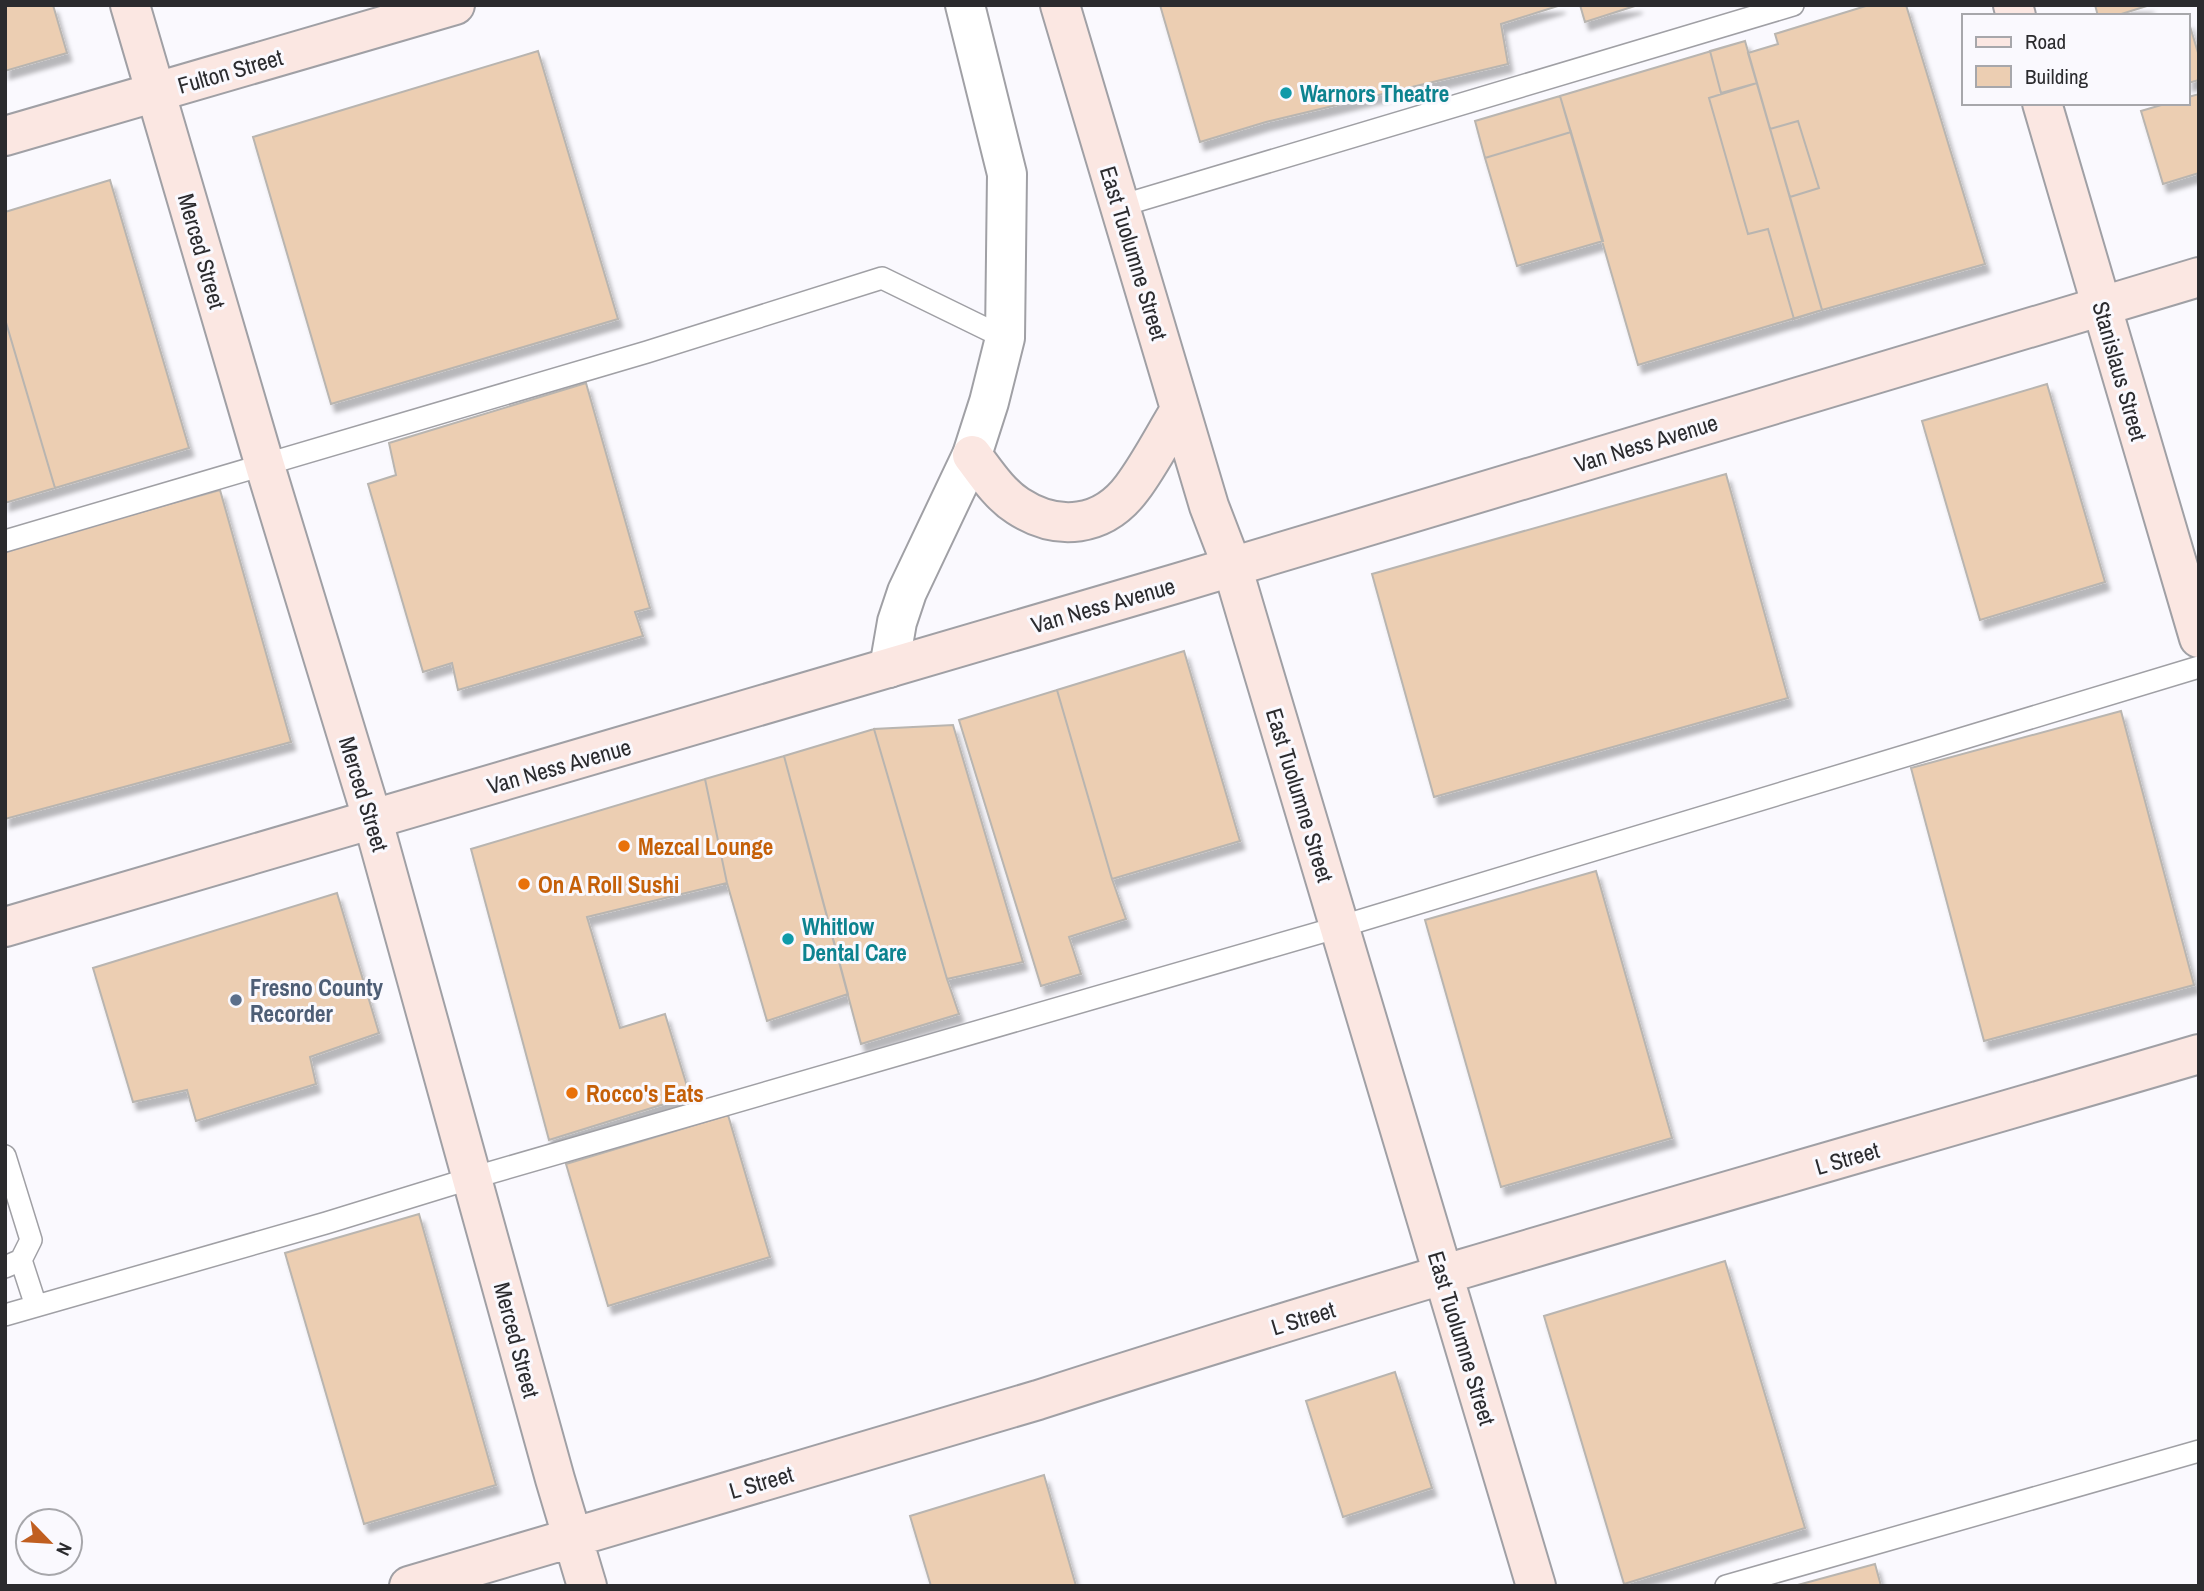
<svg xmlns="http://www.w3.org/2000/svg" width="2204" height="1591" font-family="'Archivo Narrow',sans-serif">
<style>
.building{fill:#ecceb2;stroke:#b9b5b0;stroke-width:2;filter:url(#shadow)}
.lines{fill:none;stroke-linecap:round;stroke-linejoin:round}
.lane-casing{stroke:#a0a0a5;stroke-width:24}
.street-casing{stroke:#a0a0a5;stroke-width:42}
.secondary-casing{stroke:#a0a0a5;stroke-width:42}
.lane{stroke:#fff;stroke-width:21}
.street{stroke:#fff;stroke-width:38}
.secondary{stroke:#fbe7e2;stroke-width:38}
.culture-dot{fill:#0f9aa8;stroke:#faf9fe;stroke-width:2.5}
.food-dot{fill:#e8710a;stroke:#faf9fe;stroke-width:2.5}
.service-dot{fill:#5c6f8a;stroke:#faf9fe;stroke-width:2.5}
.labels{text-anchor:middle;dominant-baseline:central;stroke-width:6;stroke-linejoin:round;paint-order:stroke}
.street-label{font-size:23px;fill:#2b2b2e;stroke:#faf9fe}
.culture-label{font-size:23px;font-weight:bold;fill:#0d838f;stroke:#faf9fe;text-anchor:start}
.food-label{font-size:23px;font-weight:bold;fill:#c56008;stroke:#faf9fe;text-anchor:start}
.service-label{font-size:23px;font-weight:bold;fill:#4e5e75;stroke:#faf9fe;text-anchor:start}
</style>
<defs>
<filter id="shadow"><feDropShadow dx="4.5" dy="8" stdDeviation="2" flood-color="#0004"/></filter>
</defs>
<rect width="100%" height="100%" fill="#faf9fe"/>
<path class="building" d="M5 5H53L67 53 5 71Z
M1160 5H1561L1501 24 1508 64 1266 122 1200 142Z
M1580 5H1638L1585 22Z
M1869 5H1906L1985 264 1822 310 1790 197 1819 188 1798 121 1770 129 1748 53 1778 44 1775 34Z
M2095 5H2150L2115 16H2098Z
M2188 20 2199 56V80L2188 83Z
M1745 41 1822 310 1638 365 1560 96Z
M1745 41 1757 83 1721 93 1710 51Z
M538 51 618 319 331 404 253 137Z
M1757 83 1822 310 1794 319 1768 229 1748 234 1709 98Z
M2199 94V173L2163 184 2141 111 2168 103H2188V97Z
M1560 96 1571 132 1485 158 1475 121Z
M1798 121 1819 188 1790 197 1770 129Z
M1571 132 1603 241 1517 266 1485 158Z
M110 180 189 448 55 488 5 319V212Z
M5 319 55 488 5 503Z
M586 383 650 608 635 612 643 636 458 690 452 663 423 672 368 484 396 475 389 443Z
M2047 384 2105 582 1980 620 1922 421Z
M1726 474 1788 698 1434 797 1372 574Z
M220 490 291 742 5 819V550Z
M1184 651 1240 841 1112 879 1057 690Z
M1057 690 1112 879 1126 919 1069 937 1081 974 1041 986 959 720Z
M2121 711 2194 985 1984 1041 1911 768Z
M953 725 1023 962 947 979 874 729Z
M874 729 947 979 959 1014 861 1044 784 756Z
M784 756 848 994 767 1021 727 883 705 779Z
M705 779 727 883 587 917 620 1028 665 1014 690 1096 549 1140 471 849Z
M1596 871 1672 1138 1501 1187 1425 920Z
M337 893 379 1033 310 1057 316 1084 196 1121 187 1090 133 1102 93 968Z
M728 1115 770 1257 608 1306 566 1164Z
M419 1214 496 1485 364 1524 285 1253Z
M1725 1261 1805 1528 1624 1584 1544 1316Z
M1395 1372 1432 1488 1343 1517 1306 1401Z
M1044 1475 1076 1586H931L910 1516Z
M1875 1564 1881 1586H1794Z"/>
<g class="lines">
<defs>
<path id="lane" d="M1120 206 1793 5
M5 541 647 352 882 278 1005 338
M5 1156 31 1240 21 1260 5 1267
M21 1260 36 1306
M5 1315 326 1223 472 1178 1339 927 2199 667
M1726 1586 2199 1451"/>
<path id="street" d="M889 668 897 622 907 592 972 455 989 402 1005 338 1007 174 965 5"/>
<path id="secondary" d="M130 5 265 466 373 821 555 1479 587 1586
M1060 5 1209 506 1232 566 1250 627 1536 1586
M2013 5 2016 16
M2042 103 2199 638
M5 136 455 5
M972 455C985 472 999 494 1018 506 1058 532 1103 527 1132 488 1150 464 1164 436 1180 410
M5 927 1178 583 2199 277
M409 1586 1038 1400C1422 1276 1811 1168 2199 1054"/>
</defs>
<use href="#lane" class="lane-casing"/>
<use href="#street" class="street-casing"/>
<use href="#secondary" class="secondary-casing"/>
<use href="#lane" class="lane"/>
<use href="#street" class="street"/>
<use href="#secondary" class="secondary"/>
</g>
<g class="culture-dot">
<circle cx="1286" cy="93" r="7"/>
<circle cx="788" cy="939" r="7"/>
</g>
<g class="food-dot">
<circle cx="624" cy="846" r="7"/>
<circle cx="524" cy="884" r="7"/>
<circle cx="572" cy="1093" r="7"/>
</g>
<circle class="service-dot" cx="236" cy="1000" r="7"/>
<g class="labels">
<g class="street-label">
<text transform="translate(230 71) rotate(-16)">Fulton Street</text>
<text transform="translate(202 251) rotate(74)">Merced Street</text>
<text transform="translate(1134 253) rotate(73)">East Tuolumne Street</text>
<text transform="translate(2120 371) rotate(74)">Stanislaus Street</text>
<text transform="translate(1646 443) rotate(-17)">Van Ness Avenue</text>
<text transform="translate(1103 605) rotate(-16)">Van Ness Avenue</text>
<text transform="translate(559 766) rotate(-16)">Van Ness Avenue</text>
<text transform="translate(364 794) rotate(73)">Merced Street</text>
<text transform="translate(1300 795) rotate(73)">East Tuolumne Street</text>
<text transform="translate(1847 1158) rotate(-16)">L Street</text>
<text transform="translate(1303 1318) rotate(-17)">L Street</text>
<text transform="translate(1462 1338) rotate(73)">East Tuolumne Street</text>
<text transform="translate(517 1340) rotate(75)">Merced Street</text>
<text transform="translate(761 1482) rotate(-16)">L Street</text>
</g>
<g class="culture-label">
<text x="1300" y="93">Warnors Theatre</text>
<text x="802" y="926">Whitlow<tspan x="802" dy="26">Dental Care</tspan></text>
</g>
<g class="food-label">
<text x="638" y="846">Mezcal Lounge</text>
<text x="538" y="884">On A Roll Sushi</text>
<text x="586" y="1093">Rocco's Eats</text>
</g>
<g class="service-label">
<text x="250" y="987">Fresno County<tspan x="250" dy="26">Recorder</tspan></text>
</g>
</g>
<rect width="2204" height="1591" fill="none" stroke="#2b2b2e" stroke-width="14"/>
<rect x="1962" y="14" width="228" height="91" fill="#faf9fe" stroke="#a7a7ab" stroke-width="2"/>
<rect x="1976" y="37" width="35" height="10" fill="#fbe7e2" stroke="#a7a7ab" stroke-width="2"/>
<text x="2025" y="49" font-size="21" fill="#2b2b2e">Road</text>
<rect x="1976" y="66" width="35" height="21" fill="#ecceb2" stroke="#a7a7ab" stroke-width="2"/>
<text x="2025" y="84" font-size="21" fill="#2b2b2e">Building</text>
<g transform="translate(49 1542) rotate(115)"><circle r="33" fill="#faf9fe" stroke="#a7a7ab" stroke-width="2"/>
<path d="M0-5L12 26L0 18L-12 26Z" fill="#c05e20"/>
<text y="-10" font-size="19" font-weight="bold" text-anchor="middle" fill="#2b2b2e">N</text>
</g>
</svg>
